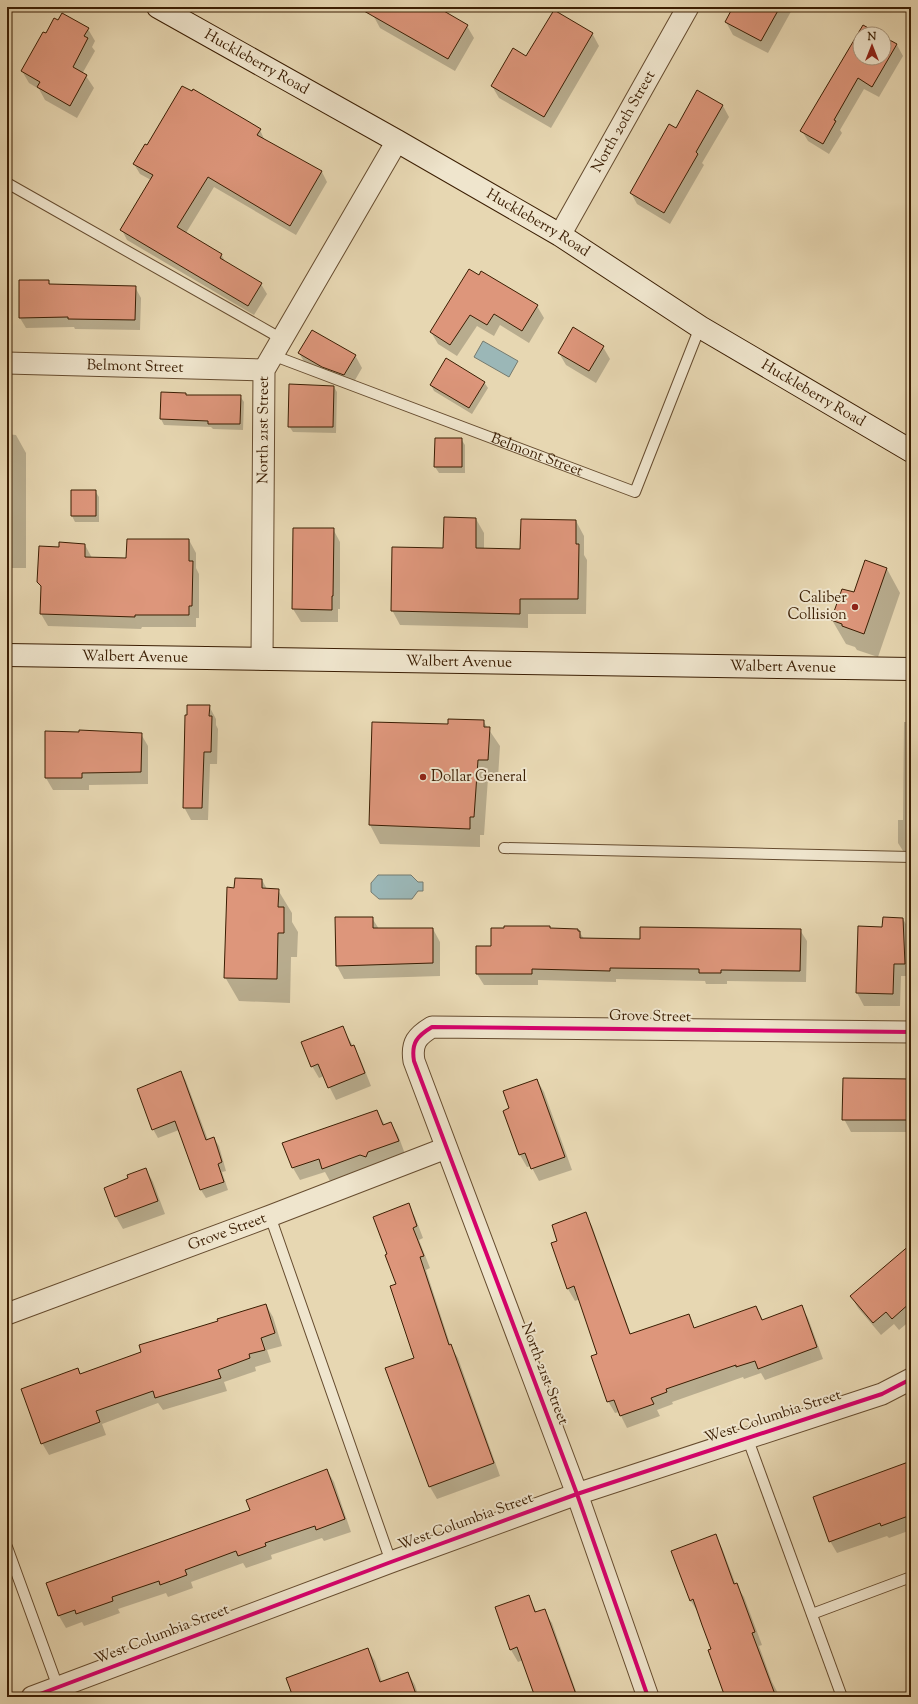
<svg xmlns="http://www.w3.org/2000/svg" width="918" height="1704" font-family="'Sorts Mill Goudy',serif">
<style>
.water{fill:#9bb7b7;stroke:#757a6f}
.shadow{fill:#0003}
.building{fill:#dd967b;stroke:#3b1e03}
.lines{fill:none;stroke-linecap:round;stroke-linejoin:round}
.lane-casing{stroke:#664c2f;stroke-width:12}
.street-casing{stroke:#664c2f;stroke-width:23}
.secondary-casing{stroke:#3b1e03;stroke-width:24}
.lane{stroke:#efe5cd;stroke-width:10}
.street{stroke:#efe5cd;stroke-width:21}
.secondary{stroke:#efe5cd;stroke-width:22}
.cycleway-casing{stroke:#efe5cd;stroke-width:6}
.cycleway{stroke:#d6006c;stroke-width:4}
.poi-dot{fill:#8f2418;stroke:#efe5cd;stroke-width:1.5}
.labels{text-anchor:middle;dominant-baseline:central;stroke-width:4;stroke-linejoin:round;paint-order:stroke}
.street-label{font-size:15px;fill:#3b1e03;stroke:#efe5cd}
.poi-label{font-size:15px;fill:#3b1e03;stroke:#efe5cd;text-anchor:end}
</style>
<rect width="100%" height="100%" fill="#e7d7b2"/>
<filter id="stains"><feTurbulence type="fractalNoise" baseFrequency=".005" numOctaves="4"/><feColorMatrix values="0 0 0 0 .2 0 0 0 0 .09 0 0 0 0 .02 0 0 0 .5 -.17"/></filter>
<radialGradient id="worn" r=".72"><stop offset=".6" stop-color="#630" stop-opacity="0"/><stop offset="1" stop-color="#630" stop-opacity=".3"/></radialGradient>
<path class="water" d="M483 341 518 361 509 377 474 357Z
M378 875H411L418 882H423V891H418L412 899H379L371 892V883Z"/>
<path class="shadow" d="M7 7H11L7 14Z
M377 7H449L445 13 467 26 474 38 455 71 380 28 373 15Z
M734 7H792L793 8 768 53 733 35 726 22Z
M864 26 877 34H860V58H884V38L897 45 903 56 879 97 864 89 840 130 842 133 829 154 808 141 802 131Z
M88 29 95 41 92 47 95 51 82 74 86 76 94 88 77 118 45 100 39 89 29 83 22 71 46 35Z
M592 33 599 46 551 128 499 98 492 86 527 57Z
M698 91 723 106 729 117 702 163 704 165 670 224 637 204 631 193 676 129Z
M260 130 265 141 322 172 327 182 296 235 214 187 186 233 221 254 226 263 261 284 267 294 254 315 127 240 122 230 151 180 140 174 134 164Z
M469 270 537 306 544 318 529 343 500 325 494 336 477 326 457 356 438 344 431 332Z
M48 281 50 285 135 287 141 298 140 330 75 329 74 327 26 328 20 318Z
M603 347 610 359 596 383 566 365 559 353Z
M299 353 355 355 362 368 351 387 306 365Z
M484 382 488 388 472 414 434 391 431 385Z
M334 387 337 392 336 433 293 432 289 426Z
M185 394 186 396H240L244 402 243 430 213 429 211 427 164 425 161 419Z
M7 434 16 435 26 453V568H7Z
M461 439 465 445V473H439L435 467Z
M95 491 99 497V522H75L72 516Z
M476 519 484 533V550H521L576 521 584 536V555L587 560 586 614H528V628L400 625 392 610 444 549Z
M294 529H333L340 542V609H338V622H301L293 609Z
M189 540 196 553V568L199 574V618H196V627H142L141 629 48 626 41 614 42 588 38 582 60 548 85 545 92 558 127 559Z
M887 569 900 593 878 657 857 650 855 647 846 644 832 620 854 594Z
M209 706 216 719V725L218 729 217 764H210L208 820H191L184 807Z
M483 721 500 746 498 778H488L484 835H480V847L380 844 370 825 373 723 449 725Z
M904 722H911V854H905L898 843V820H903Z
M46 732 141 734 148 746V784L89 785V790H53L46 778Z
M262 880 267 889 278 890 292 913V922L298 932 297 957H291L290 1003 239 1001 225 977 235 889Z
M336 918H372L379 929H433L440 942V976L344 979 337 966Z
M903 919 910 931 911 976H901L900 1006H864L857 993 859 927 883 928Z
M550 929 578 930 584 939 641 940 800 930 807 941 806 982 727 981V984H706L705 981 616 979V982L538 980V985H484L477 974V947H492Z
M342 1027 360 1058 371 1086 336 1100 324 1076 319 1078 312 1066Z
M181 1072 186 1081 208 1140 214 1138 219 1146 226 1171 222 1172 228 1190 206 1198 201 1190 179 1130 158 1138 153 1129Z
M537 1080 544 1092 572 1170 539 1181 531 1166 527 1167 520 1155 504 1111 510 1109Z
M911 1080V1132H851L844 1119Z
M377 1111 385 1125 391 1123 398 1135 405 1154 330 1181 325 1172 300 1180 293 1168 284 1144Z
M146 1169 153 1182 165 1214 123 1229 116 1217 106 1189 129 1179Z
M408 1205 415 1217 423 1238 419 1240 430 1268 426 1270 451 1347 458 1358 500 1476 437 1499 430 1487 415 1358 398 1284 389 1254Z
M585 1214 592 1226 631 1335 688 1316 695 1329 756 1307 763 1320 801 1306 808 1318 823 1359 765 1380 761 1373 744 1379 743 1377 672 1402 673 1404 657 1410 660 1416 627 1428 619 1412 615 1413 608 1401 598 1355 580 1299 575 1301 568 1289 552 1244 558 1242Z
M911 1245V1320L899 1330 894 1324 881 1335 858 1308 851 1296Z
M266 1305 273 1317 282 1346 267 1350 271 1362 255 1367 256 1371 224 1382 227 1391 163 1410 158 1403 102 1424 106 1435 49 1455 42 1443 77 1369 81 1375Z
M911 1462V1530L889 1538 887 1536 837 1553 830 1541Z
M327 1470 334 1482 351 1532 324 1541 322 1538 271 1555 272 1559 246 1568 243 1563 191 1582 193 1588 168 1597 166 1593 118 1609 120 1613 84 1626 82 1622 66 1628 59 1616 48 1584 251 1510Z
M715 1535 722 1548 736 1585 744 1597 762 1645 759 1646 772 1682 780 1697H727L712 1649 698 1612 690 1600Z
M528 1596 537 1613 544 1611 552 1623 578 1697H532L536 1696 523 1660 518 1662 511 1650Z
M368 1649 375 1661 382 1682 408 1673 415 1685 419 1697H294Z"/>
<path class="building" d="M357 7H437L468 25 448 59Z
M733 7H780L761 41 725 22Z
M554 10 593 33 544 117 491 86 513 48 526 56Z
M62 13 89 28 84 36 88 38 73 67 87 75 70 106 37 87 40 82 21 71 43 32 46 33 54 18 58 20Z
M863 25 879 34H860V58H884V37L897 44 872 87 858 78 834 120 836 121 823 144 800 131Z
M182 86 192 91 193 89 246 120 261 129 257 135 322 171 290 226 208 177 177 227 222 254 220 258 262 283 248 306 120 230 153 175 133 164 145 144 147 145Z
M697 90 723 105 696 152 698 154 664 213 630 193 669 124 676 128Z
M469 269 479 275 481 271 538 305 522 331 494 314 487 325 470 315 450 345 430 332Z
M19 280H49V284L136 286 135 320 68 319V317L19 318Z
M573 327 604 346 589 371 558 353Z
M312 330 356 355 344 375 322 367 298 353Z
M446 358 485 382 469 408 430 385Z
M289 384 334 386 333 427H288Z
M161 392 186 393V395H241L240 424H208V421L160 419Z
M435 438H462V467H434Z
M71 490H96V516H71Z
M444 517 476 518V548L520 549 521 519 576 520V544H579L578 599H520V614L391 611 392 547 443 548Z
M293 528H334L333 596H332V610L292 609Z
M127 539H189V561H193L192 606H189V615H135V617L40 614 41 586 37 582 39 546 59 547V542L85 544V557L126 558Z
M865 560 887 568 864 634 842 626V624L831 620 842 589 854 592Z
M187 705H210L209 716H212L211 752H204L202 808H183L185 715H187Z
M448 719 484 720V727H490L488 760H478L474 817H470V829L369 825 372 722 448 724Z
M79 730 142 733 141 772 82 773V778H45V731L79 732Z
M235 878 262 879V888L279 889 278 907H284V933H278L277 979 224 978 227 887 234 888Z
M335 917H373V928H433V963L336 966Z
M883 917 903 918 905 964H894L893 994 856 993 858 926 882 927Z
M504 926H550V928L578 929V931H580V938L640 939V927L801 929 800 971 721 970V973H699V969L610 968V971L532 969V974H476V946H491V928H504Z
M343 1026 351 1046 354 1045 365 1073 328 1088 318 1064 311 1067 301 1042Z
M181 1071 206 1140 214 1137 222 1162 218 1164 224 1182 200 1190 175 1121 152 1130 137 1089Z
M843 1078 911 1079V1120H842Z
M537 1079 565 1157 531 1169 525 1153 519 1155 503 1111 509 1108 503 1091Z
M377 1110 383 1125 391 1122 399 1141 368 1152 366 1157 360 1155 322 1169 319 1159 292 1168 282 1143Z
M146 1168 158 1201 115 1217 104 1188 128 1178 127 1175Z
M409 1203 417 1226 413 1228 424 1256 420 1257 449 1345 451 1344 494 1463 429 1487 385 1368 414 1358 390 1286 396 1284 385 1255 387 1254 373 1217Z
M586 1212 630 1334 689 1314 694 1328 756 1306 762 1320 802 1305 817 1347 758 1369 755 1361 736 1367V1365L666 1389 667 1392 651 1398 654 1404 620 1416 614 1400 607 1402 591 1356 597 1354 574 1286 567 1289 551 1243 557 1241 552 1225Z
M911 1244V1302L892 1319 886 1312 873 1323 850 1296Z
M266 1304 275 1333 261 1338 265 1350 249 1354 250 1358 218 1370 221 1378 155 1398 153 1391 96 1411 100 1422 41 1444 21 1389 78 1368 80 1374 141 1352 139 1345 218 1321 217 1319Z
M911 1461V1515L881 1526 880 1523 829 1542 813 1497Z
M327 1469 345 1519 316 1530 315 1526 265 1543 266 1546 238 1556 236 1551 185 1570 187 1575 160 1585 159 1581 112 1597 113 1601 76 1614 75 1610 58 1616 46 1583 250 1510 246 1500Z
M716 1534 734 1584 737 1583 755 1632 752 1633 776 1697H725L708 1650 711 1649 702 1625 693 1599 690 1601 671 1551Z
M529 1595 535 1612 545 1609 577 1697H535L517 1647 510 1650 495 1607Z
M368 1648 380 1682 408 1672 417 1697H293L286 1678Z"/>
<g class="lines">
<defs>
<g id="lane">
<path d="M7 183 282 339"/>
<path id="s1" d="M272 355 635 492 700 327"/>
<path d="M504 848 911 857"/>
<path d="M270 1216 391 1562"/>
<path d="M747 1437 842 1697"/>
<path d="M7 1547 59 1690"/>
<path d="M812 1614 911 1577"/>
</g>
<g id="street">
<path id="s2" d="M560 235 688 7"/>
<path id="s3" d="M7 363 264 370"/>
<path id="s4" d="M262 659 264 370 397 141"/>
<path id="s5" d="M7 1314 270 1216 446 1148"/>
<path d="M32 1697 391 1562 577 1494 882 1394 911 1379"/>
<path d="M648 1697 577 1494 414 1061C411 1043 417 1036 432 1027L911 1032"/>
</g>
<g id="secondary">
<path id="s6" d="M158 7 397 141 560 235 700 327 911 451"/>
<path id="s7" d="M7 655 911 669"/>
</g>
</defs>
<use href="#lane" class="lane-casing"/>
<use href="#street" class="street-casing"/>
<use href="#secondary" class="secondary-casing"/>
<use href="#lane" class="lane"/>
<use href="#street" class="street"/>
<use href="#secondary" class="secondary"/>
<defs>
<path id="cycleway" d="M32 1697 391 1562 577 1494 882 1394 911 1379
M648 1697 577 1494 414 1061C411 1043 417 1036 432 1027L911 1032"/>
</defs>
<use href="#cycleway" class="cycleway-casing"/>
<use href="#cycleway" class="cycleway"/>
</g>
<g class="poi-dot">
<circle cx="855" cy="607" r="4"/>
<circle cx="423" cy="777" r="4"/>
</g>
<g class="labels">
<g class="street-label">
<text stroke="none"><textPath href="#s6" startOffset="113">Huckleberry Road</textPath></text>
<text stroke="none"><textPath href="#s2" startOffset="130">North 20th Street</textPath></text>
<text stroke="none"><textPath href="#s6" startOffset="437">Huckleberry Road</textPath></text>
<text stroke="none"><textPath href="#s3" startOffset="128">Belmont Street</textPath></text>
<text stroke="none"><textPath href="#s6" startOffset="761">Huckleberry Road</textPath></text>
<text stroke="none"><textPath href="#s4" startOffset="229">North 21st Street</textPath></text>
<text stroke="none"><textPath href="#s1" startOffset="283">Belmont Street</textPath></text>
<text stroke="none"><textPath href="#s7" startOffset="128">Walbert Avenue</textPath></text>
<text stroke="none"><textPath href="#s7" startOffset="452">Walbert Avenue</textPath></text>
<text stroke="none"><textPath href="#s7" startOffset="776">Walbert Avenue</textPath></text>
<text transform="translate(650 1017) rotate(1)">Grove Street</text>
<text stroke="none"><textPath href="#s5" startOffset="235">Grove Street</textPath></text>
<text transform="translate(544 1374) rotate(69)">North 21st Street</text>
<text transform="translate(773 1417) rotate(-18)">West Columbia Street</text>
<text transform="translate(466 1522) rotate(-20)">West Columbia Street</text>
<text transform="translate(162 1635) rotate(-21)">West Columbia Street</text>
</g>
<g class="poi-label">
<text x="847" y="598">Caliber<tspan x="847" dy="17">Collision</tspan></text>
<text x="431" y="777" text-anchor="start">Dollar General</text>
</g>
</g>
<rect width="918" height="1704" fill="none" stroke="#e7d7b2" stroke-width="24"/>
<rect x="8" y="8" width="902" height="1688" fill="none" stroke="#3b1e03" stroke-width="2"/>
<rect x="12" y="12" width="894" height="1680" fill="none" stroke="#3b1e03"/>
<g transform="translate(872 46)"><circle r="19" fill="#efe5cd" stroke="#a7957c"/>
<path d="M0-3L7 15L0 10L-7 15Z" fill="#8f2418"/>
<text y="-6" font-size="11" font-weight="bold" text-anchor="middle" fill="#3b1e03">N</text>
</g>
<rect width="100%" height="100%" filter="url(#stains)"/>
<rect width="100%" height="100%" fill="url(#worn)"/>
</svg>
